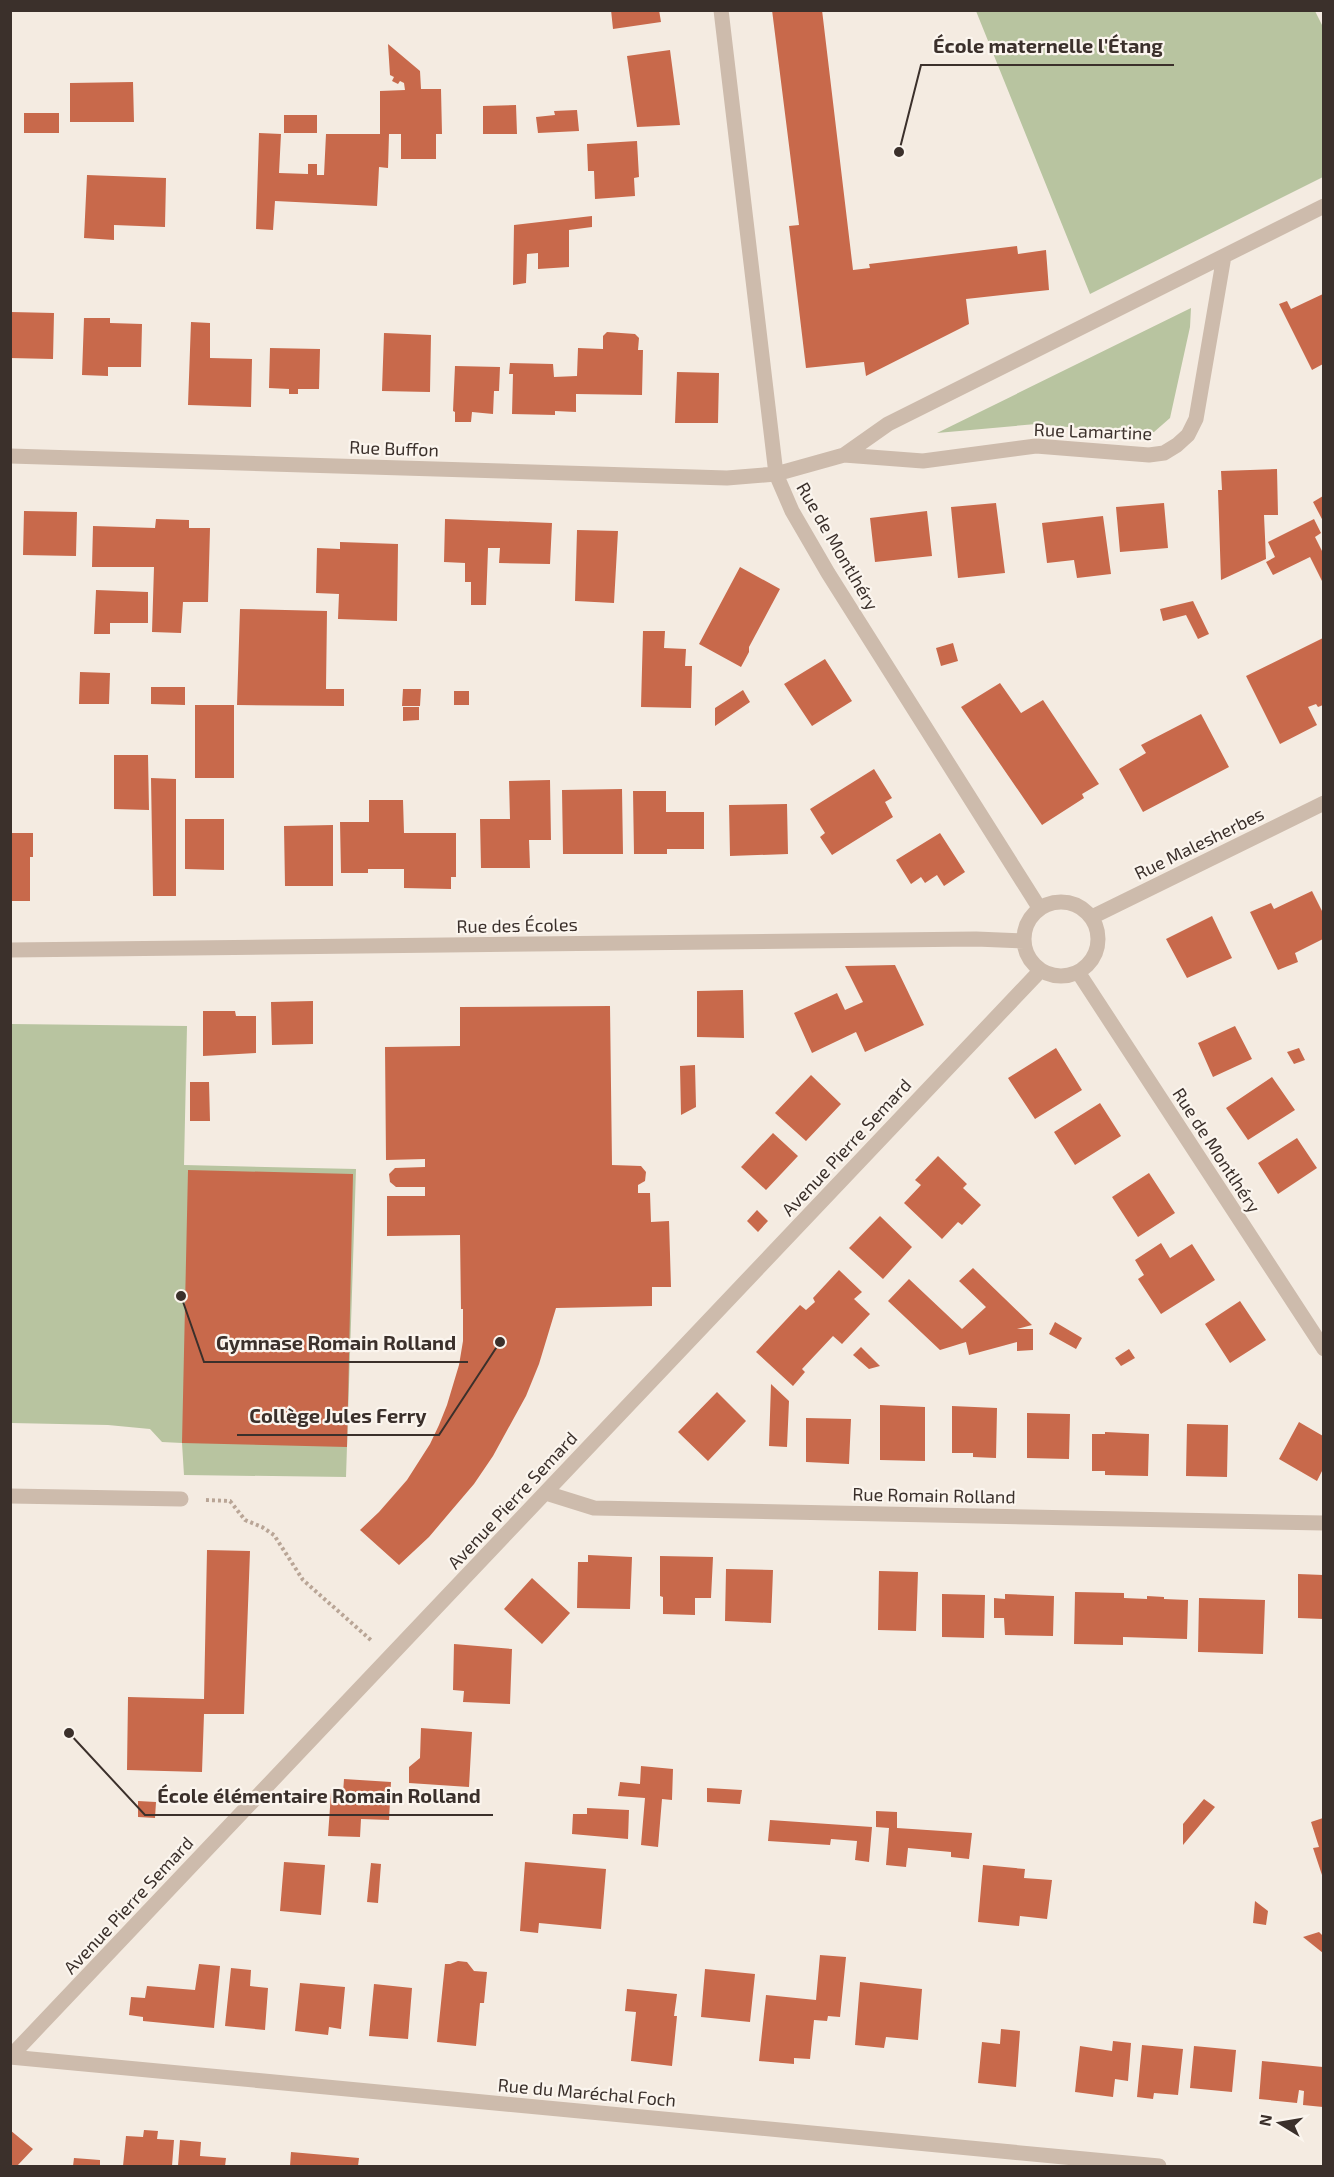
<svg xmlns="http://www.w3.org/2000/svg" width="1334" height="2177" font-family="'Exo 2',sans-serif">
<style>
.green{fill:#b8c4a0}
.building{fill:#c8694b}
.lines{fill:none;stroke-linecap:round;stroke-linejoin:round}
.path{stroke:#b9a596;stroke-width:4;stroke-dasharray:3 3;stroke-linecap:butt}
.minor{stroke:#cdbbac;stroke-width:15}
.labels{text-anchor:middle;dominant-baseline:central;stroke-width:4.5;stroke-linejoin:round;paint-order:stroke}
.street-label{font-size:18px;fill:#3b302b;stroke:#fbf5ee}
.leader{fill:none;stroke:#3b302b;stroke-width:2}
.callout-dot{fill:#3b302b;stroke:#fbf5ee;stroke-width:2}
.callout-label{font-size:20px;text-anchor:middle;font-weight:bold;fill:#3b302b;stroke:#fbf5ee;stroke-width:4.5;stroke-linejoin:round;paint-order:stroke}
</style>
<rect width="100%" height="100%" fill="#f4ebe1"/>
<path class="green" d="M976 11H1315L1323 27V177L1090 294Z
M1191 308 1190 327 1170 418 1154 432 1131 433 1036 424 937 433Z
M11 1024 187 1026 184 1165 356 1169 346 1477 184 1475 182 1443 162 1442 150 1429 108 1425 11 1423Z"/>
<path class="building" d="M611 10H659L661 22 613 29Z
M772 10H822L853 270 870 268 869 264 1017 246 1018 254 1046 250 1049 290 966 299 969 324 866 376 864 362 806 368 789 226 799 225Z
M388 44 420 71 421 89H441L442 134H436V159H401V134H389L388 168 379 167 377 206 275 201 273 230 256 229 259 133 281 134 279 173 308 174V164H317V175H324L326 134H380V91L405 90 404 83 400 81 398 84 392 81 394 77 390 75Z
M670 50 680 125 637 127 627 56Z
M133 82 134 122H70V83Z
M516 105 517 134H483V106Z
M577 110 579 131 538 133 536 117 555 115 554 111Z
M24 113H59V133H24Z
M284 115H317V133H284Z
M637 141 639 177 634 178 635 196 595 199 594 171H588L587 144Z
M87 175 166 178 165 227 114 225V240L84 238Z
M592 216V227L569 230V267L538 269V253L527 254 526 283 513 285 514 225Z
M1323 294V364L1312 370 1279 304 1287 301 1291 309Z
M11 312 54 313 53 359 10 358Z
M84 318H110V323L142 324 141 367H108V376L82 375Z
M191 322 210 323V358L252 359 251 407 188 405Z
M607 332 635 334 639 338 638 350H643L642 395 576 394V412L555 411V415L512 414 513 374H509L510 363 553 364 554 377 577 376 578 348 603 349V336Z
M384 333 431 335 430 392 382 391Z
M270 348 320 349 319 389H298V394H289V389L269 388Z
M455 366 500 367 499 391H494L493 414 472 412 471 422H455V412L453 411Z
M677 372 719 373 718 423H675Z
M1277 469 1278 515H1264L1266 559 1221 580 1218 490H1222L1221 471Z
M1323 496V521L1313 502Z
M996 503 1005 573 958 578 951 507Z
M1164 503 1168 548 1120 552 1116 507Z
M24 511 77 512 76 556 23 555Z
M927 511 932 556 875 562 870 518Z
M1103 516 1111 574 1077 578 1074 560 1047 563 1042 523Z
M156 519 189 520V528H210L208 602H183L181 633 152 632 154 567H92L93 526 155 528Z
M445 519 552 523 550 564 499 563 500 548H488L486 605H471V582H465V563L444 562Z
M1314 519 1321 533 1315 537 1323 553V583L1310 557 1273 575 1266 562 1275 557 1268 542Z
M577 530 618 531 614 603 575 601Z
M340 542 398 544 397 621 338 619 339 594 316 593 317 548 340 549Z
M740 567 780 589 749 647V652L741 667 699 644Z
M96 590 148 592V623H110V634H94Z
M1193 601 1209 634 1198 639 1186 615 1163 621 1160 609Z
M240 609 327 611 326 689H344V706L237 705Z
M643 631H665L664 648 686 649 685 666H692L691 708 641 707Z
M1323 638V705L1318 707 1316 704 1308 707 1317 725 1280 744 1246 676Z
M953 643 958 661 941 666 936 648Z
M825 659 852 701 812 726 784 684Z
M80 672 110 673 109 704H79Z
M1000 683 1021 713 1043 700 1099 784 1082 794 1084 798 1042 825 961 707Z
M151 687H185V705L151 704Z
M403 689H421L420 706H402Z
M743 690 750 702 715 726V708Z
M454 691H469V705H454Z
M195 705H234V778H195Z
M403 707H419V720L403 721Z
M1201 714 1229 767 1143 812 1119 769 1146 753 1141 745Z
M114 755H148L149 810 114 809Z
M874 769 892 798 885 802 893 817 832 855 820 837 825 833 810 809Z
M151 778 176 779V896H153Z
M550 780 551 840H529L530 868H481L480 819H510L509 781Z
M622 789 623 854H563L562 790Z
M633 791H666V812H704V849H667V854H634Z
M369 800H403L404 833H456V877H451V889L404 888V869H368V873H341L340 822H369Z
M787 804 788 854 730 856 729 805Z
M185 819H224V870L185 869Z
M333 825V886H285L284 826Z
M10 833H33V857H30V901H10Z
M940 833 965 872 944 886 937 875 925 883 921 877 911 884 896 860Z
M1312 891 1323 913V939L1295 953 1298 962 1278 970 1250 912 1271 903 1274 909Z
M1212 916 1232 958 1187 978 1166 939Z
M895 965 924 1025 865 1052 856 1032 812 1053 794 1013 837 993 845 1010 863 1002 845 966Z
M743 990 744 1038 697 1037V991Z
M313 1001V1044L272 1045 271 1002Z
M610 1006 612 1165 641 1166 646 1172 645 1181 638 1185V1193H650L651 1222 669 1221 671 1287H652V1306L556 1308 539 1364 526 1396 493 1456 474 1484 451 1511 429 1537 399 1565 360 1530 379 1512 407 1480 430 1444 439 1425 447 1405 459 1365 463 1341V1309H461L460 1235 387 1236V1196H425V1187H396L390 1182 389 1174 395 1168 425 1167V1159L386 1160 385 1047 460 1046V1007Z
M203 1011H235L236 1016H256V1053L203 1056Z
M1235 1026 1252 1059 1213 1077 1198 1043Z
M1056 1048 1082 1090 1035 1119 1008 1078Z
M1299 1048 1305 1060 1294 1064 1287 1052Z
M695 1065 696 1107 681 1115 680 1066Z
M811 1075 841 1104 806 1141 775 1113Z
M1272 1077 1295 1110 1248 1140 1226 1108Z
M190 1082H209L210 1121H190Z
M1100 1103 1121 1136 1075 1165 1054 1132Z
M773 1133 798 1156 766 1190 741 1167Z
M1297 1138 1317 1168 1278 1194 1258 1163Z
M938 1156 967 1184 963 1188 981 1205 962 1225 958 1222 942 1239 904 1203 921 1185 915 1180Z
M188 1170 353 1174 347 1447 182 1443Z
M1149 1173 1175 1213 1138 1237 1112 1197Z
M757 1210 768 1221 758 1232 747 1221Z
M880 1216 912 1247 883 1279 849 1248Z
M1161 1243 1170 1258 1192 1244 1215 1280 1161 1314 1138 1279 1144 1275 1135 1260Z
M973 1268 1032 1325 1017 1329H1033V1350L1017 1351V1342L969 1355 966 1342 940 1350 888 1301 909 1279 962 1329 986 1307 959 1281Z
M839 1270 862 1292 854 1299 870 1314 842 1344 833 1336 802 1369 805 1372 793 1386 756 1352 800 1305 806 1310 815 1302 813 1298Z
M1240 1301 1266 1340 1230 1363 1205 1324Z
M1055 1322 1082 1338 1076 1349 1049 1334Z
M861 1347 880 1366 869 1369 853 1355Z
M1129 1349 1135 1358 1121 1366 1115 1358Z
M771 1384 789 1401 787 1447 769 1446Z
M717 1392 746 1421 708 1461 678 1432Z
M880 1405 925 1407V1461L880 1460Z
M952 1406 997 1408 996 1458 973 1457V1453H952Z
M1027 1413 1070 1414 1069 1459 1027 1458Z
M806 1418 851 1419 849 1464 806 1462Z
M1299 1422 1323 1436V1469L1317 1481 1279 1459Z
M1187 1424 1228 1425 1227 1477 1186 1476Z
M1105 1432 1149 1434 1148 1476 1105 1475V1471H1092V1434H1105Z
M207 1550 250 1551 244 1714H204L202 1772 127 1770 128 1697 204 1699Z
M588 1555 632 1557 630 1609 577 1608 578 1562H588Z
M660 1556 713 1557 711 1598H695V1615L663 1614V1597L660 1596Z
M726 1569 773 1570 771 1623 725 1621Z
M879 1571 918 1572 916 1631 878 1630Z
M1298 1574 1323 1575V1619L1298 1618Z
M532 1578 570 1613 542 1644 504 1609Z
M1075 1592 1124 1593V1598L1147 1599V1596L1164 1597V1599L1188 1600 1187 1639 1123 1637V1645L1074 1644Z
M942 1594 985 1595 984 1638 942 1637Z
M1005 1594 1054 1596 1053 1636 1005 1635 1004 1618H994V1598L1005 1599Z
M1199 1598 1265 1600 1263 1654 1198 1652Z
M454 1644 512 1649 510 1704 463 1702 464 1691 453 1690Z
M421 1728 472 1732 469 1787 409 1783V1767L420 1758Z
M641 1766 673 1769 672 1800 662 1799 658 1847 641 1845 645 1798 618 1796 620 1782 640 1784Z
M344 1779 391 1782 389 1820 361 1819 360 1837 328 1836 331 1793H343Z
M707 1788 742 1790 740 1804 707 1802Z
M1204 1799 1215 1807 1183 1845V1824Z
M138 1801 156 1802 155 1818 138 1817Z
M587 1808 629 1810 628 1839 572 1834 573 1814H587Z
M876 1811 897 1812V1828L972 1833 969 1859 951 1857V1852L908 1848 906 1867 886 1865 889 1828 876 1827Z
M1323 1818V1878L1313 1848 1319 1847 1311 1822Z
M770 1820 872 1827 869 1862 855 1860 857 1841 831 1839 830 1845 768 1841Z
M284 1862 325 1865 321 1915 280 1911Z
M525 1862 606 1869 601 1929 539 1923 538 1933 520 1931Z
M371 1863 381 1864 378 1903 367 1902Z
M983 1865 1025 1869 1024 1878 1052 1880 1047 1919 1020 1916 1019 1926 978 1922Z
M1255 1901 1268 1911 1266 1925 1253 1923Z
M1319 1932 1323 1936V1953L1303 1937Z
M820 1955 846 1957 840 2017 828 2016 827 2021 814 2020 810 2059 794 2058V2064L759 2061 766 1995 816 2000Z
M458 1961 467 1962 474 1971 487 1972 484 2003H480L476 2046 437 2042 445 1964H450Z
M199 1964 220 1966 214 2028 143 2021V2017L129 2015 131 1997 145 1998 147 1986 195 1990Z
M231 1968 251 1970 250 1986 268 1988 265 2030 225 2026Z
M705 1969 755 1974 750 2022 701 2017Z
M860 1982 922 1989 918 2040 886 2037 884 2048 855 2045Z
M300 1983 345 1987 341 2029 329 2027 328 2035 295 2031Z
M374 1984 412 1988 408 2039 369 2036Z
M627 1989 677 1994 674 2016H677L672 2066 631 2061 636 2012 625 2011Z
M1001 2029 1020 2031 1016 2087 978 2083 982 2042 1000 2044Z
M1113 2041 1131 2043 1128 2081 1115 2079 1113 2097 1075 2092 1080 2046 1112 2051Z
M1142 2045 1183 2049 1178 2095 1154 2093 1153 2099 1137 2097Z
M1194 2046 1236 2050 1232 2092 1190 2088Z
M1262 2061 1323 2067V2107L1303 2105 1304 2091 1299 2090 1297 2103 1259 2099Z
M10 2130 33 2149 17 2166H10Z
M144 2130 158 2131 157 2139 174 2140 172 2166H123L126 2136 143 2137Z
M180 2140 201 2142 200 2156 226 2158 225 2166H178Z
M291 2152 359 2158 358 2166H290Z
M74 2158 100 2160V2166H73Z"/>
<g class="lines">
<path class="path" d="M206 1500 230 1501 245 1520 262 1527 274 1535 303 1580 372 1641"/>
<path class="minor" d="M721 10 776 474 792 511 828 573 1040 909
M844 455 888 424 1324 206
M10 456 727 478 776 474 844 455 923 461 1036 446 1149 455 1164 453 1177 445 1188 435 1196 419 1224 256
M1024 939a37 37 0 1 1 74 0a37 37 0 1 1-74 0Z
M1092 917 1324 803
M10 950 976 939 1024 941
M1078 972 1324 1349
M546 1493 594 1508 1324 1523
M10 1496 181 1499
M10 2057 1041 970
M10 2057 1159 2166"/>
</g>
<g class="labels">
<g class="street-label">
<text transform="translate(1093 431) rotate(2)">Rue Lamartine</text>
<text transform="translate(394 448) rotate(2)">Rue Buffon</text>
<text transform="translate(838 546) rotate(60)">Rue de Montlhéry</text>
<text transform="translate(1199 843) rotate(-26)">Rue Malesherbes</text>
<text transform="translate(517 925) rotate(-1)">Rue des Écoles</text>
<text transform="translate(846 1147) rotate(-47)">Avenue Pierre Semard</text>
<text transform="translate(1217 1150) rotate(57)">Rue de Montlhéry</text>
<text transform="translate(934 1495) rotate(1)">Rue Romain Rolland</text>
<text transform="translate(512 1500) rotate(-47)">Avenue Pierre Semard</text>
<text transform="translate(128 1905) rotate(-47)">Avenue Pierre Semard</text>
<text transform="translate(587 2092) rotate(5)">Rue du Maréchal Foch</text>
</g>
</g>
<path class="leader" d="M899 152L921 65H1174M181 1296L204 1362H468M500 1342L439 1435H237M69 1733L145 1815H493"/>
<g class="callout-dot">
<circle cx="899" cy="152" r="6"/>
<circle cx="181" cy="1296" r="6"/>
<circle cx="500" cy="1342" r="6"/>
<circle cx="69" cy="1733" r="6"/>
</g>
<g class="callout-label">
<text x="1048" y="53">École maternelle l'Étang</text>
<text x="336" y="1350">Gymnase Romain Rolland</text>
<text x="338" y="1423">Collège Jules Ferry</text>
<text x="319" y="1803">École élémentaire Romain Rolland</text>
</g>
<rect width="1334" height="2177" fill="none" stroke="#3b302b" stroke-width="24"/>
<g transform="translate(1280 2123) rotate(281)" stroke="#fbf5ee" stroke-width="4.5" paint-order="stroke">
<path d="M0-4.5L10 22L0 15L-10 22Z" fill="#3b302b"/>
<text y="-9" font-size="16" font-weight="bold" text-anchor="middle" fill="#3b302b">N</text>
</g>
</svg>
